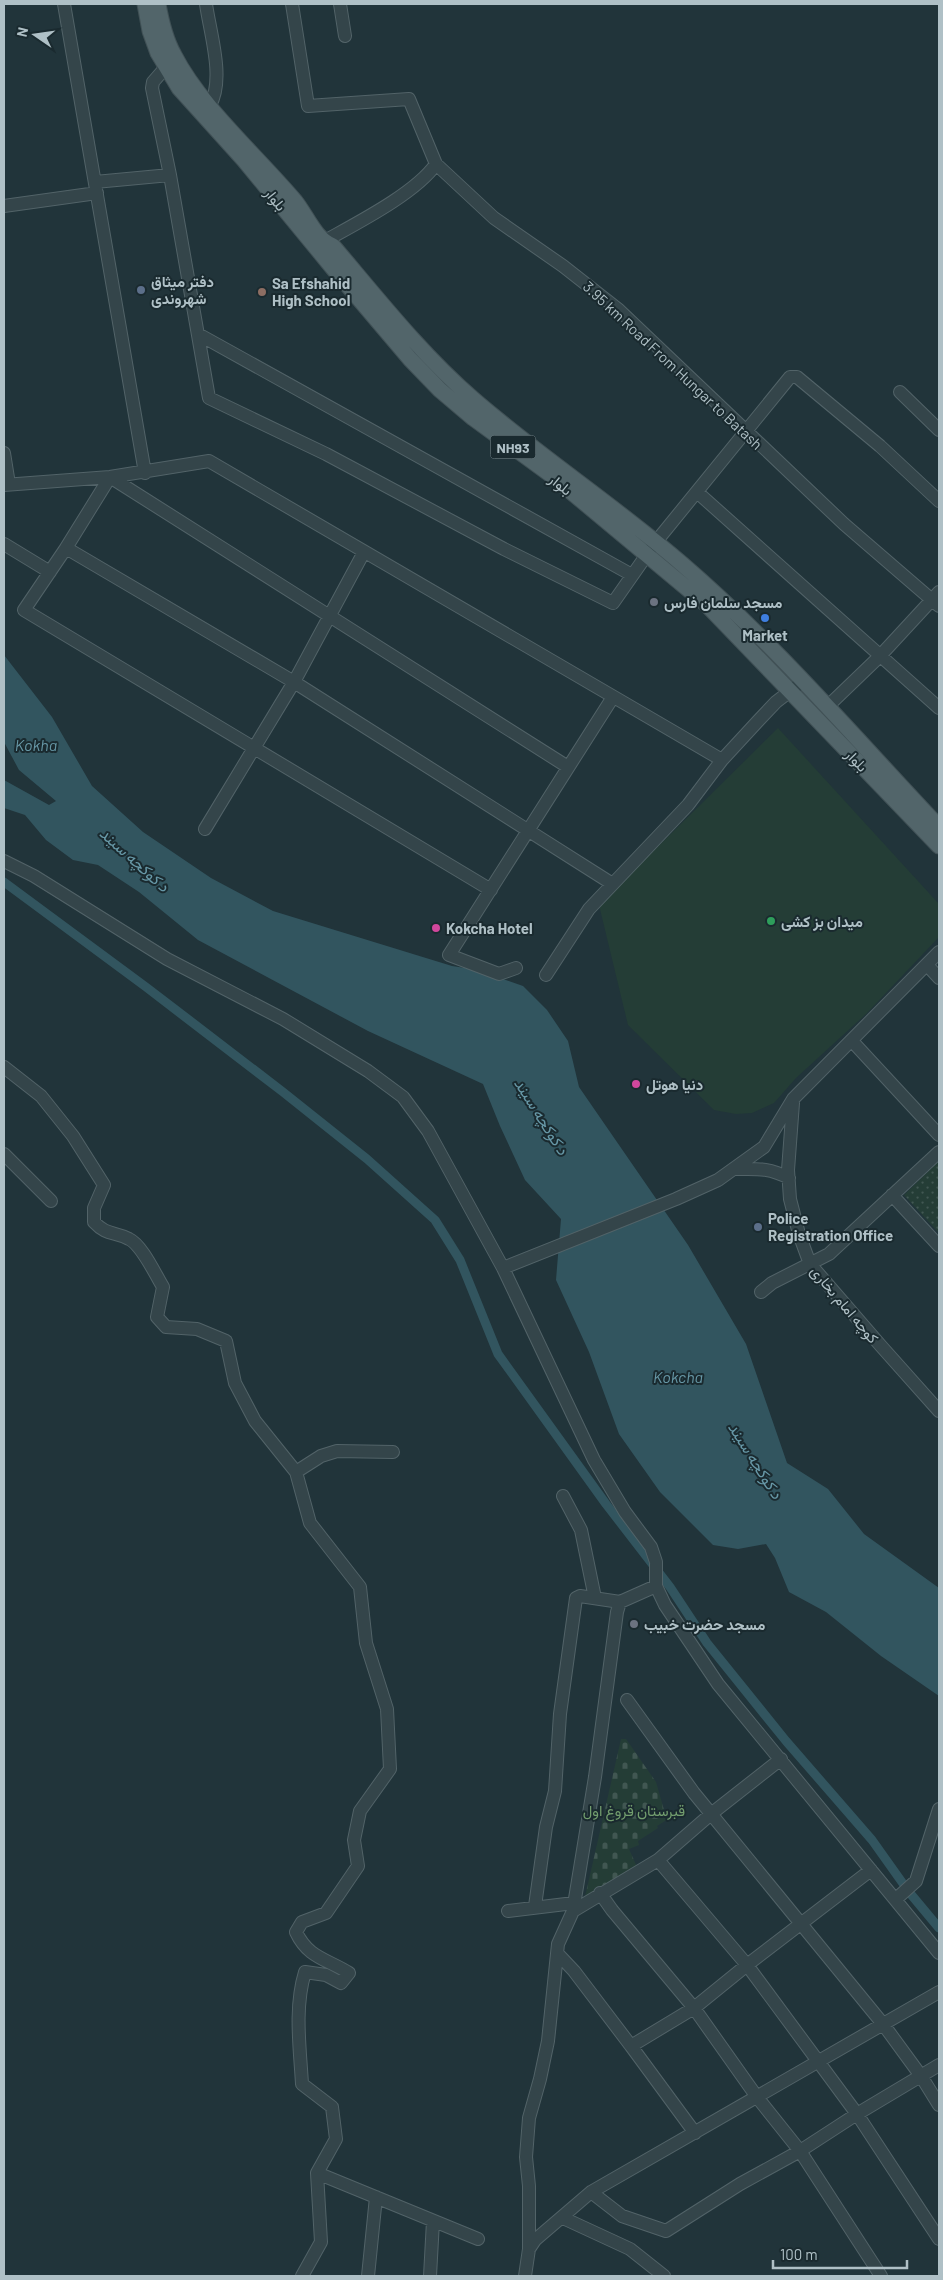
<svg xmlns="http://www.w3.org/2000/svg" width="943" height="2280" font-family="Barlow,Vazirmatn,sans-serif">
<style>
.cemetery{fill:url(#cemetery-stones)}
.park{fill:url(#park-dots)}
.pitch{fill:#243d36}
.water{fill:#32555f}
.lines{fill:none;stroke-linecap:round;stroke-linejoin:round}
.canal{stroke:#32555f;stroke-width:9}
.minor-casing{stroke:#526368;stroke-width:14}
.major-casing{stroke:#415156;stroke-width:17}
.minor{stroke:#34454a;stroke-width:12}
.major{stroke:#52656a;stroke-width:15}
.service-dot{fill:#5c6f8a;stroke:#1a2a2f;stroke-width:2}
.education-dot{fill:#8d6e63;stroke:#1a2a2f;stroke-width:2}
.worship-dot{fill:#6b7280;stroke:#1a2a2f;stroke-width:2}
.shop-dot{fill:#3f7fe0;stroke:#1a2a2f;stroke-width:2}
.leisure-dot{fill:#2e9e5b;stroke:#1a2a2f;stroke-width:2}
.hotel-dot{fill:#d1479c;stroke:#1a2a2f;stroke-width:2}
.labels{text-anchor:middle;dominant-baseline:central;stroke-width:4;stroke-linejoin:round;paint-order:stroke}
.shield{fill:#1a2a2f;stroke:#829399;stroke-width:1}
.shield-label{font-size:14px;font-weight:bold;fill:#afc0c6}
.street-label{font-size:15px;fill:#afc0c6;stroke:#1a2a2f}
.poi-label{font-size:15px;font-weight:bold;fill:#afc0c6;stroke:#1a2a2f;text-anchor:start}
.park-label{font-size:15px;fill:#729d6e;stroke:#1a2a2f}
.water-label{font-size:16px;font-style:italic;fill:#6798a7;stroke:#1a2a2f}
</style>
<defs>
<pattern id="cemetery-stones" width="16" height="16" patternUnits="userSpaceOnUse" patternTransform="scale(1.25)"><rect width="16" height="16" fill="#243d36"/><path d="M2 7V4a2 2 0 0 1 4 0v3zM10 15v-3a2 2 0 0 1 4 0v3z" fill="#415752"/></pattern>
<pattern id="park-dots" width="8" height="8" patternUnits="userSpaceOnUse" patternTransform="scale(1.25)"><rect width="8" height="8" fill="#243d36"/><path d="M2 2h.1M6 6h.1" fill="none" stroke="#415752" stroke-width="1.8" stroke-linecap="round"/></pattern>
</defs>
<rect width="100%" height="100%" fill="#21343a"/>
<path class="cemetery" d="M621 1739H626L656 1782 664 1810 668 1819 657 1826 658 1828 638 1841 639 1845 629 1849 637 1867 585 1897Z"/>
<path class="park" d="M939 1161V1233L904 1195Z"/>
<path class="pitch" d="M778 728 939 904V937L866 1014 796 1078 774 1103 752 1113 736 1114 714 1110 628 1025 599 905Z"/>
<path class="water" d="M4 655 52 717 92 786 143 832 211 878 273 911 452 966 478 970 523 986 547 1010 568 1041 579 1087 688 1245 746 1344 787 1463 828 1489 864 1534 939 1588V1696L881 1656 826 1612 789 1592 775 1558 766 1544 738 1549 713 1545 660 1492 619 1434 589 1352 556 1280 561 1219 525 1180 500 1126 483 1084 368 1031 198 940 139 892 98 865 73 860 46 840 25 815 4 808V780L49 805 56 801 19 770 4 742Z"/>
<g class="lines">
<path class="canal" d="M4 882 146 987 283 1092 367 1159 435 1220 460 1260 498 1354 606 1504 670 1587 707 1643 786 1741 872 1840 909 1892 939 1928"/>
<defs>
<path id="minor" d="M64 4 145 473
M206 4C210 33 225 79 210 105
M292 4 308 106 409 99 436 164
M340 4 345 36
M166 67 153 82 152 88 170 175 209 398 326 454 504 549 613 603 655 543 790 377H797L880 446 939 501
M95 182 170 175
M4 206 97 193
M323 242C355 224 415 194 436 164L494 218 563 266 619 310 844 524 939 606
M198 334 632 575
M900 392 939 430
M4 453 9 484
M4 485 110 477 209 461 722 760
M697 492 939 708
M4 544 50 572
M66 548 24 610 491 890
M827 707 879 657 939 592
M568 767 110 477 66 548 294 682 611 883
M205 829 294 682 364 552
M4 861 34 876 167 959 283 1019 368 1071 403 1097 428 1131 503 1268 594 1460 625 1512 651 1547 656 1562V1586L665 1605 718 1684 939 1953
M927 965 939 978
M516 968 499 974 449 955 613 697
M546 975 589 909 688 805 722 760 758 721 776 702 798 685
M852 1041 939 1135
M4 1067 41 1096 73 1136 104 1185 94 1208V1222C107 1236 114 1231 129 1239 142 1245 155 1274 163 1287L157 1317 166 1327 197 1329 226 1341 235 1383 255 1421 296 1472 310 1523 360 1587 366 1643 387 1709 390 1769 360 1811 354 1840 358 1866 326 1913 302 1922 296 1932C308 1958 327 1959 349 1973L341 1983 326 1975 305 1972C294 2008 300 2048 302 2084L332 2107 336 2139 317 2173 321 2242 302 2276
M793 1103 788 1170 790 1199 799 1234 810 1264 881 1346 939 1411
M4 1154 51 1201
M734 1169C756 1169 768 1167 789 1178
M892 1195 939 1246
M503 1268 676 1199 718 1180 764 1147 793 1099 939 952
M761 1292 772 1283 829 1254 939 1152
M296 1472 321 1456 337 1451 393 1452
M563 1496 581 1530 595 1598
M627 1700 694 1793 883 2024 921 2076 939 2105
M658 1860 747 1965 857 2114 939 2239
M600 1893 612 1910 694 2008 757 2097 800 2151 881 2276
M896 1899 916 1881 939 1809
M535 1906 546 1827 555 1791 560 1714 576 1598 580 1596 620 1602 656 1586
M508 1911 574 1903
M573 1911 595 1777 617 1612 620 1602
M558 1954 574 1971 631 2046
M695 2133 631 2046 694 2008 747 1965 871 1870
M317 2173 478 2239
M591 2192 622 2216 666 2231 740 2184 800 2151 857 2114 939 2065
M563 2218 630 2249 664 2276
M529 2249V2186L526 2157 529 2118 540 2079 548 2041 558 1944 573 1911 658 1860 711 1814 781 1759
M368 2276 376 2197
M430 2276 433 2221
M525 2276 529 2249 535 2240 591 2192 939 1992"/>
<path id="major" d="M145 4 150 31 158 53 179 88 244 160 332 267 410 359 440 390 473 418 551 475 707 605 939 846
M158 4C161 21 165 39 174 55 200 106 257 156 295 201 307 216 315 239 333 246 378 299 421 354 473 399 540 457 615 506 682 564 775 644 855 738 939 827"/>
</defs>
<use href="#minor" class="minor-casing"/>
<use href="#major" class="major-casing"/>
<use href="#minor" class="minor"/>
<use href="#major" class="major"/>
</g>
<g class="service-dot">
<circle cx="141" cy="290" r="5"/>
<circle cx="758" cy="1227" r="5"/>
</g>
<circle class="education-dot" cx="262" cy="292" r="5"/>
<g class="worship-dot">
<circle cx="654" cy="602" r="5"/>
<circle cx="634" cy="1624" r="5"/>
</g>
<circle class="shop-dot" cx="765" cy="618" r="5"/>
<circle class="leisure-dot" cx="771" cy="921" r="5"/>
<g class="hotel-dot">
<circle cx="436" cy="928" r="5"/>
<circle cx="636" cy="1084" r="5"/>
</g>
<g class="labels">
<rect class="shield" x="490.5" y="435.5" width="45" height="23" rx="4"/>
<g class="shield-label">
<text x="513" y="447">NH93</text>
</g>
<g class="street-label">
<text transform="translate(276 199) rotate(51)">بلوار</text>
<text transform="translate(673 365) rotate(43)">3.95 km Road From Hungar to Batash</text>
<text transform="translate(561 484) rotate(39)">بلوار</text>
<text transform="translate(857 760) rotate(46)">بلوار</text>
<text transform="translate(845 1304) rotate(50)">کوچه امام بخاری</text>
</g>
<g class="poi-label">
<text x="151" y="281">دفتر میثاق<tspan x="151" dy="17">شهروندی</tspan></text>
<text x="272" y="283">Sa Efshahid<tspan x="272" dy="17">High School</tspan></text>
<text x="664" y="602">مسجد سلمان فارس</text>
<text x="765" y="635" text-anchor="middle">Market</text>
<text x="781" y="921">میدان بز کشی</text>
<text x="446" y="928">Kokcha Hotel</text>
<text x="646" y="1084">دنیا هوتل</text>
<text x="768" y="1218">Police<tspan x="768" dy="17">Registration Office</tspan></text>
<text x="644" y="1624">مسجد حضرت خبیب</text>
</g>
<g class="park-label">
<text x="634" y="1810">قبرستان قروغ اول</text>
</g>
<g class="water-label">
<text x="36" y="744">Kokha</text>
<text transform="translate(135 859) rotate(42)">د کوکچه سیند</text>
<text transform="translate(542 1116) rotate(58)">د کوکچه سیند</text>
<text x="678" y="1376">Kokcha</text>
<text transform="translate(756 1460) rotate(58)">د کوکچه سیند</text>
</g>
</g>
<rect width="943" height="2280" fill="none" stroke="#afc0c6" stroke-width="10"/>
<g transform="translate(35 35) rotate(283)" stroke="#1a2a2f" stroke-width="4" paint-order="stroke">
<path d="M0-4L9 19L0 12L-9 19Z" fill="#afc0c6"/>
<text y="-8" font-size="14" font-weight="bold" text-anchor="middle" fill="#afc0c6">N</text>
</g>
<path d="M773 2260v8h134v-8" fill="none" stroke="#afc0c6" stroke-width="2.5"/>
<text x="780" y="2260" font-size="15" fill="#afc0c6" stroke="#1a2a2f" stroke-width="4" paint-order="stroke">100 m</text>
</svg>
